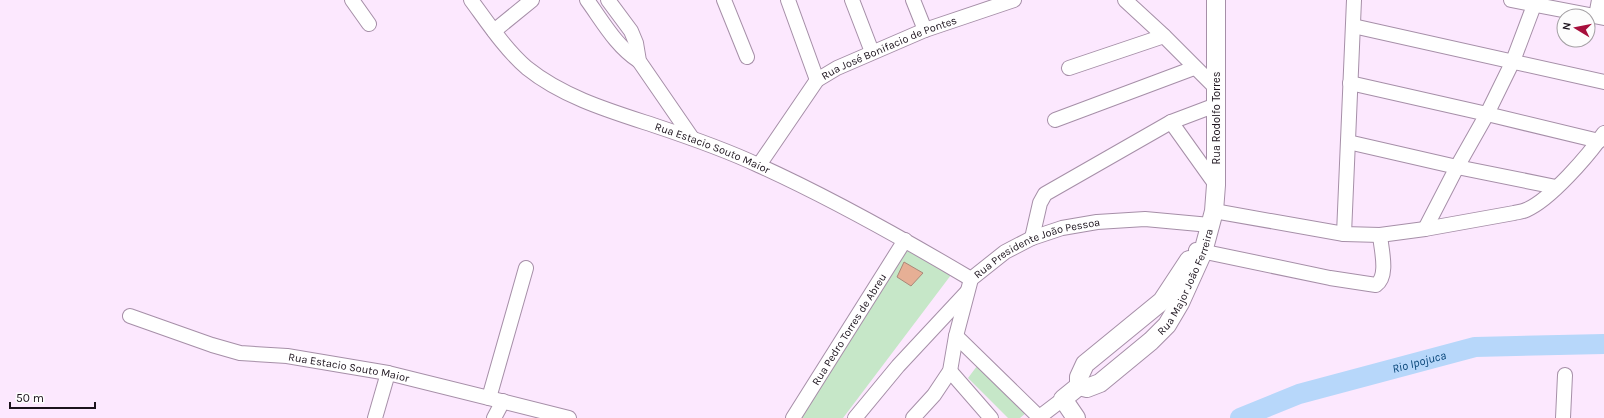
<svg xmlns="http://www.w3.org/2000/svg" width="1604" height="418" font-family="Karla,sans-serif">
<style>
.green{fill:#c6e7c8}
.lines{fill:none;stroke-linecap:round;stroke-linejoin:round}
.river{stroke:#b7d7fa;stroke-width:20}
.building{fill:#e6af95;stroke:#a98879}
.minor-casing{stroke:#a68fa8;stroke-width:16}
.major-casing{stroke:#a68fa8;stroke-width:20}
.minor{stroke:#fff;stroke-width:14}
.major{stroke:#fff;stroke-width:18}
.labels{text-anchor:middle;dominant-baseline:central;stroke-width:3;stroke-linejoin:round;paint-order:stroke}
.street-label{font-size:11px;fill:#1b121c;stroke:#fdfdfd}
.water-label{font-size:12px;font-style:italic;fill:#074578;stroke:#fdfdfd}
</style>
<rect width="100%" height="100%" fill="#fce8fe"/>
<path class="green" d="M906 247 951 275 843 418H801Z
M977 366 1027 412 1020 418H1008L968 378Z"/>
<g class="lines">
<path class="river" id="s1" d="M1240 418 1299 394 1475 347 1604 344"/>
</g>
<path class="building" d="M904 262 923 273 911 286 897 277Z"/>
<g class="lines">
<defs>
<g id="minor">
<path d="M352 0 369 24"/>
<path id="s2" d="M471 0C488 23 505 49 527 68 563 97 610 111 653 125 689 137 724 149 758 165 831 198 902 238 971 279"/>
<path d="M587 0C603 22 616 46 639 61"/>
<path d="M608 0 631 31 636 43 639 61 692 138"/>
<path d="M724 0 747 57"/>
<path d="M788 0 817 80"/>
<path d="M852 0 872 52"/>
<path d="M913 0 925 30"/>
<path d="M1125 0 1164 36 1216 88"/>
<path d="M1511 0 1604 18"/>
<path d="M1596 16 1599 0"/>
<path d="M1353 26 1604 82"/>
<path d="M494 31 532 0"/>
<path d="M1069 68 1164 36"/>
<path d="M1350 83 1487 114 1599 141"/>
<path d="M1055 120 1194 68"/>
<path d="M1171 122 1216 185"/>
<path d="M1348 142 1457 167 1556 187"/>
<path id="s3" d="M759 165 817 80 837 68 925 30 1014 0"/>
<path d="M1214 211 1344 234 1380 235 1425 229 1514 213C1518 212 1522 212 1526 210 1550 200 1589 155 1604 133"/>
<path d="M1425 229 1457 167 1487 114 1513 61 1536 0"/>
<path d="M1344 234 1354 0"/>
<path d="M1032 238 1040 203 1045 194 1171 122 1216 105"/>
<path d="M1196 250 1330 278 1376 285C1389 276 1381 249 1380 235"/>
<path id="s4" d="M130 316 212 345 240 353 287 356 388 373 569 418"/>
<path d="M956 336 1039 417"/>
<path d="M950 371 991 418"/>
<path d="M489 398 526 268"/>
<path d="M375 418 388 373"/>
<path d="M494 418 503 401"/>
<path id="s5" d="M793 418 905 240"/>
<path d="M855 418 898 366 967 292"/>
<path id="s6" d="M913 418 934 395 950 371 956 336 971 279 1005 252 1032 238 1062 228 1097 222 1145 219 1210 225"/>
<path d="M1038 418 1063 399"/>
<path d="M1563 418 1565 375"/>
</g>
<g id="major">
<path id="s7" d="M1079 386 1087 388 1100 383 1151 341 1167 325 1180 303 1203 252 1214 211 1216 185V0"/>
<path d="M1076 418 1063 399 1079 386V377L1085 364 1162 301 1189 260"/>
</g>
</defs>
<use href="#minor" class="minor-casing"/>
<use href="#major" class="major-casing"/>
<use href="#minor" class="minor"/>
<use href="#major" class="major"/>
</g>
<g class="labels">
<g class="street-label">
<text stroke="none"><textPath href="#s3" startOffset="182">Rua José Bonifacio de Pontes</textPath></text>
<text transform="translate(1216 118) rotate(-90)">Rua Rodolfo Torres</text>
<text stroke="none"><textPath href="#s2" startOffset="291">Rua Estacio Souto Maior</textPath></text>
<text stroke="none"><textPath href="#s6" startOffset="229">Rua Presidente João Pessoa</textPath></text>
<text stroke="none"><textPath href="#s7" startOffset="158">Rua Major João Ferreira</textPath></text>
<text stroke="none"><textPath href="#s5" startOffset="105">Rua Pedro Torres de Abreu</textPath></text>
<text stroke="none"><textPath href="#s4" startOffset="226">Rua Estacio Souto Maior</textPath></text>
</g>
<g class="water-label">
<text stroke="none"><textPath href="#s1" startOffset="188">Rio Ipojuca</textPath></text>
</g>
</g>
<g transform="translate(1576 28) rotate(280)"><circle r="19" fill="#fdfdfd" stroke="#a39fa3"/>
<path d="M0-3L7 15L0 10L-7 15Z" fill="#a70f3c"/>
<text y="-6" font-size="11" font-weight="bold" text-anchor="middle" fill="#1b121c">N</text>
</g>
<path d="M10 402v6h85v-6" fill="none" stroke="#1b121c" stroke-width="2"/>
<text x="16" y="402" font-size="12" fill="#1b121c" stroke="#fdfdfd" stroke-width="3" paint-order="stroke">50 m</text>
</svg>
